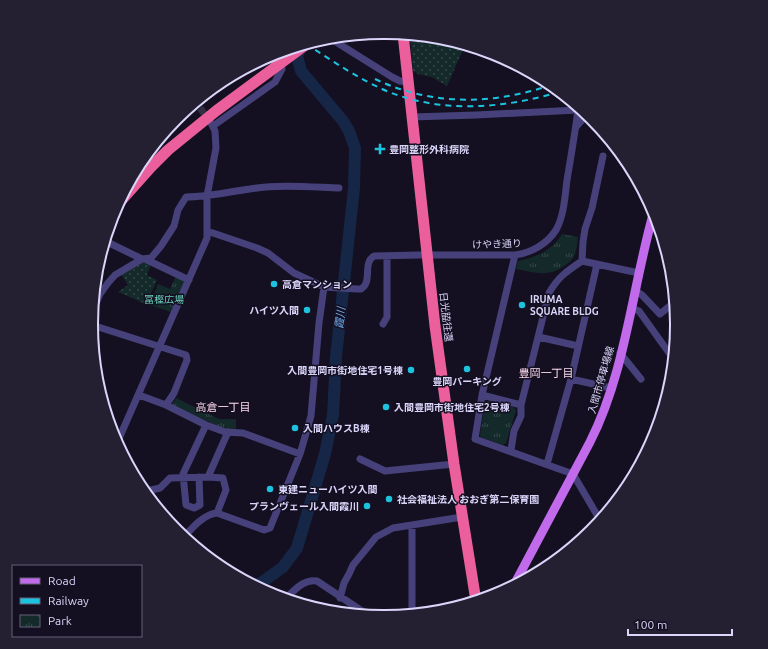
<svg xmlns="http://www.w3.org/2000/svg" width="768" height="649" font-family="Ubuntu,'Noto Sans JP',sans-serif">
<style>
.grass{fill:url(#grass-dots)}
.park{fill:url(#park-tufts)}
.lines{fill:none;stroke-linecap:round;stroke-linejoin:round}
.river{stroke:#162646;stroke-width:12}
.minor-tunnel{stroke:#322e42;stroke-width:7;stroke-dasharray:7 3.5;stroke-linecap:butt}
.minor{stroke:#46417a;stroke-width:7}
.major{stroke:#c16aec;stroke-width:9}
.highway{stroke:#eb5f9c;stroke-width:11}
.rail{stroke:#1cc3df;stroke-width:2;stroke-dasharray:6 5;stroke-linecap:butt}
.poi-dot{fill:#1cc3df;stroke:#141021;stroke-width:1.5}
.labels{text-anchor:middle;dominant-baseline:central;stroke-width:3;stroke-linejoin:round;paint-order:stroke}
.poi-label{font-size:10px;font-weight:bold;fill:#dbd5fa;stroke:#141021;text-anchor:start}
.street-label{font-size:10px;fill:#dbd5fa;stroke:#141021}
.park-label{font-size:10px;fill:#6bd1bc;stroke:#141021}
.water-label{font-size:11px;font-style:italic;fill:#70aeed;stroke:#141021}
.neighbourhood-label{font-size:11px;fill:#fad7ec;stroke:#141021}
.rim{fill:none;stroke:#dbd5fa;stroke-width:2}
</style>
<defs>
<pattern id="grass-dots" width="8" height="8" patternUnits="userSpaceOnUse"><rect width="8" height="8" fill="#142a2a"/><path d="M2 2h.1M6 6h.1" fill="none" stroke="#36484a" stroke-width="1.8" stroke-linecap="round"/></pattern>
<pattern id="park-tufts" width="24" height="20" patternUnits="userSpaceOnUse"><rect width="24" height="20" fill="#142a2a"/><path d="M3 7l-1-3M5 7V3M7 7l1-3M15 17l-1-3M17 17v-4M19 17l1-3" fill="none" stroke="#36484a"/></pattern>
</defs>
<rect width="100%" height="100%" fill="#141021"/>
<path class="grass" d="M410 35 441 38 465 45 447 86 432 77 418 74 413 71Z
M145 262 151 264 147 275 157 280 146 304 118 292 128 285 121 274 140 263Z"/>
<path class="park" d="M562 234 578 237C577 243 577 252 573 258 571 261 567 264 564 266 547 278 534 272 516 269L518 261C535 258 553 250 562 234Z
M176 276 185 280 171 312 150 305 158 284 170 289Z
M176 398 219 419H236V430L224 429 172 405Z
M488 401 513 407 516 410 506 443 503 445 481 437 480 435 485 402Z"/>
<g class="lines">
<path class="river" d="M254 585 261 583 283 567 297 548 325 454 333 415 336 357 354 188 355 148 349 131 343 121 301 71 297 56 302 45"/>
<path class="minor-tunnel" d="M282 63 283 51
M200 108 210 121"/>
<path class="minor" d="M328 37 392 77 400 81 408 82
M215 86 224 83 238 72
M412 117 476 115 578 110
M213 126 275 82 282 69
M576 127 583 119 589 116
M167 130 197 104
M142 161V166
M207 232 213 233 257 248 268 253 294 273 324 287 357 289H361C373 282 362 263 374 256L419 255H515C531 253 547 244 556 230 564 216 565 196 567 180 571 156 575 133 578 110H581
M105 241 142 259
M515 255 482 395 475 439 573 474 600 520
M147 260 189 280
M582 261 583 242 585 229 592 208 603 156
M635 290 642 295 660 314 671 305 675 310
M631 308 639 311 672 357
M93 311 100 294 108 283 115 275 142 259 151 258 161 246 174 226 178 210 186 197C207 197 228 192 250 189 278 184 311 187 339 188
M383 324 387 317V256
M92 325 186 355 187 360 174 393 166 405
M539 337 578 346
M620 353 641 379
M571 379 611 388
M139 395 166 405 206 425 225 432 243 433 300 454
M482 395 521 405
M117 443 207 238V196L216 148 215 131 211 123
M511 450 514 431 521 416V405L549 293C558 277 567 271 582 261L639 273
M360 459 385 471 454 464
M547 464 571 379 597 264
M199 477 200 505 194 508 186 505 183 474 206 425
M208 477 223 478 226 490 217 513
M147 495 151 490 160 488 170 478 208 477 228 432
M184 537C192 528 204 514 217 513L264 530 270 528 300 454 311 416 319 323 324 287
M340 598 344 583 349 574 353 565 376 537 393 528 462 517
M285 599C295 590 303 579 317 581L368 615
M412 614V525"/>
<path class="major" d="M514 585 590 442C626 371 632 288 654 211"/>
<path class="highway" d="M403 34 435 326 454 464 476 601
M118 204 151 167 168 150 216 111 308 43"/>
<path class="rail" d="M306 44C331 60 356 77 382 89 438 114 502 109 559 92
M375 79C423 102 476 105 527 92 535 90 543 88 551 85"/>
</g>
<g class="poi-dot">
<path d="M378 143h4v4h4v4h-4v4h-4v-4h-4v-4h4z"/>
<circle cx="274" cy="284" r="4"/>
<circle cx="522" cy="305" r="4"/>
<circle cx="307" cy="310" r="4"/>
<circle cx="467" cy="369" r="4"/>
<circle cx="411" cy="370" r="4"/>
<circle cx="386" cy="407" r="4"/>
<circle cx="295" cy="428" r="4"/>
<circle cx="270" cy="489" r="4"/>
<circle cx="389" cy="499" r="4"/>
<circle cx="367" cy="506" r="4"/>
</g>
<g class="labels">
<g class="poi-label">
<text x="389" y="149">豊岡整形外科病院</text>
<text x="282" y="284">高倉マンション</text>
<text x="530" y="299">IRUMA<tspan x="530" dy="12">SQUARE BLDG</tspan></text>
<text x="299" y="310" text-anchor="end">ハイツ入間</text>
<text x="403" y="370" text-anchor="end">入間豊岡市街地住宅1号棟</text>
<text x="467" y="381" text-anchor="middle">豊岡パーキング</text>
<text x="394" y="407">入間豊岡市街地住宅2号棟</text>
<text x="303" y="428">入間ハウスB棟</text>
<text x="278" y="489">東建ニューハイツ入間</text>
<text x="397" y="499">社会福祉法人 おおぎ第二保育園</text>
<text x="359" y="506" text-anchor="end">プランヴェール入間霞川</text>
</g>
<g class="street-label">
<text transform="translate(497 244) rotate(-2)">けやき通り</text>
<text transform="translate(446 317) rotate(83)">日光脇往還</text>
<text transform="translate(601 380) rotate(-74)">入間市停車場線</text>
</g>
<g class="park-label">
<text x="164" y="299">冨樫広場</text>
</g>
<g class="water-label">
<text transform="translate(340 318) rotate(-84)">霞川</text>
</g>
<g class="neighbourhood-label">
<text x="546" y="373">豊岡一丁目</text>
<text x="223" y="407">高倉一丁目</text>
</g>
</g>
<path d="M0 0H768V649H0ZM383 39H385A285 285 0 0 1 670 324V325A285 285 0 0 1 385 610H383A285 285 0 0 1 98 325V324A285 285 0 0 1 383 39Z" fill="#242032" fill-rule="evenodd"/>
<path class="rim" d="M383 39H385A285 285 0 0 1 670 324V325A285 285 0 0 1 385 610H383A285 285 0 0 1 98 325V324A285 285 0 0 1 383 39Z"/>
<rect x="12" y="565" width="130" height="72" fill="#141021" stroke="#645f78"/>
<rect x="20" y="578" width="20" height="6" fill="#c16aec" stroke="#645f78"/>
<text x="48" y="585" font-size="12" fill="#dbd5fa">Road</text>
<rect x="20" y="598" width="20" height="6" fill="#1cc3df" stroke="#645f78"/>
<text x="48" y="605" font-size="12" fill="#dbd5fa">Railway</text>
<rect x="20" y="615" width="20" height="12" fill="url(#park-tufts)" stroke="#645f78"/>
<text x="48" y="625" font-size="12" fill="#dbd5fa">Park</text>
<path d="M628 629v6h104v-6" fill="none" stroke="#dbd5fa" stroke-width="2"/>
<text x="634" y="629" font-size="12" fill="#dbd5fa" stroke="#141021" stroke-width="3" paint-order="stroke">100 m</text>
</svg>
